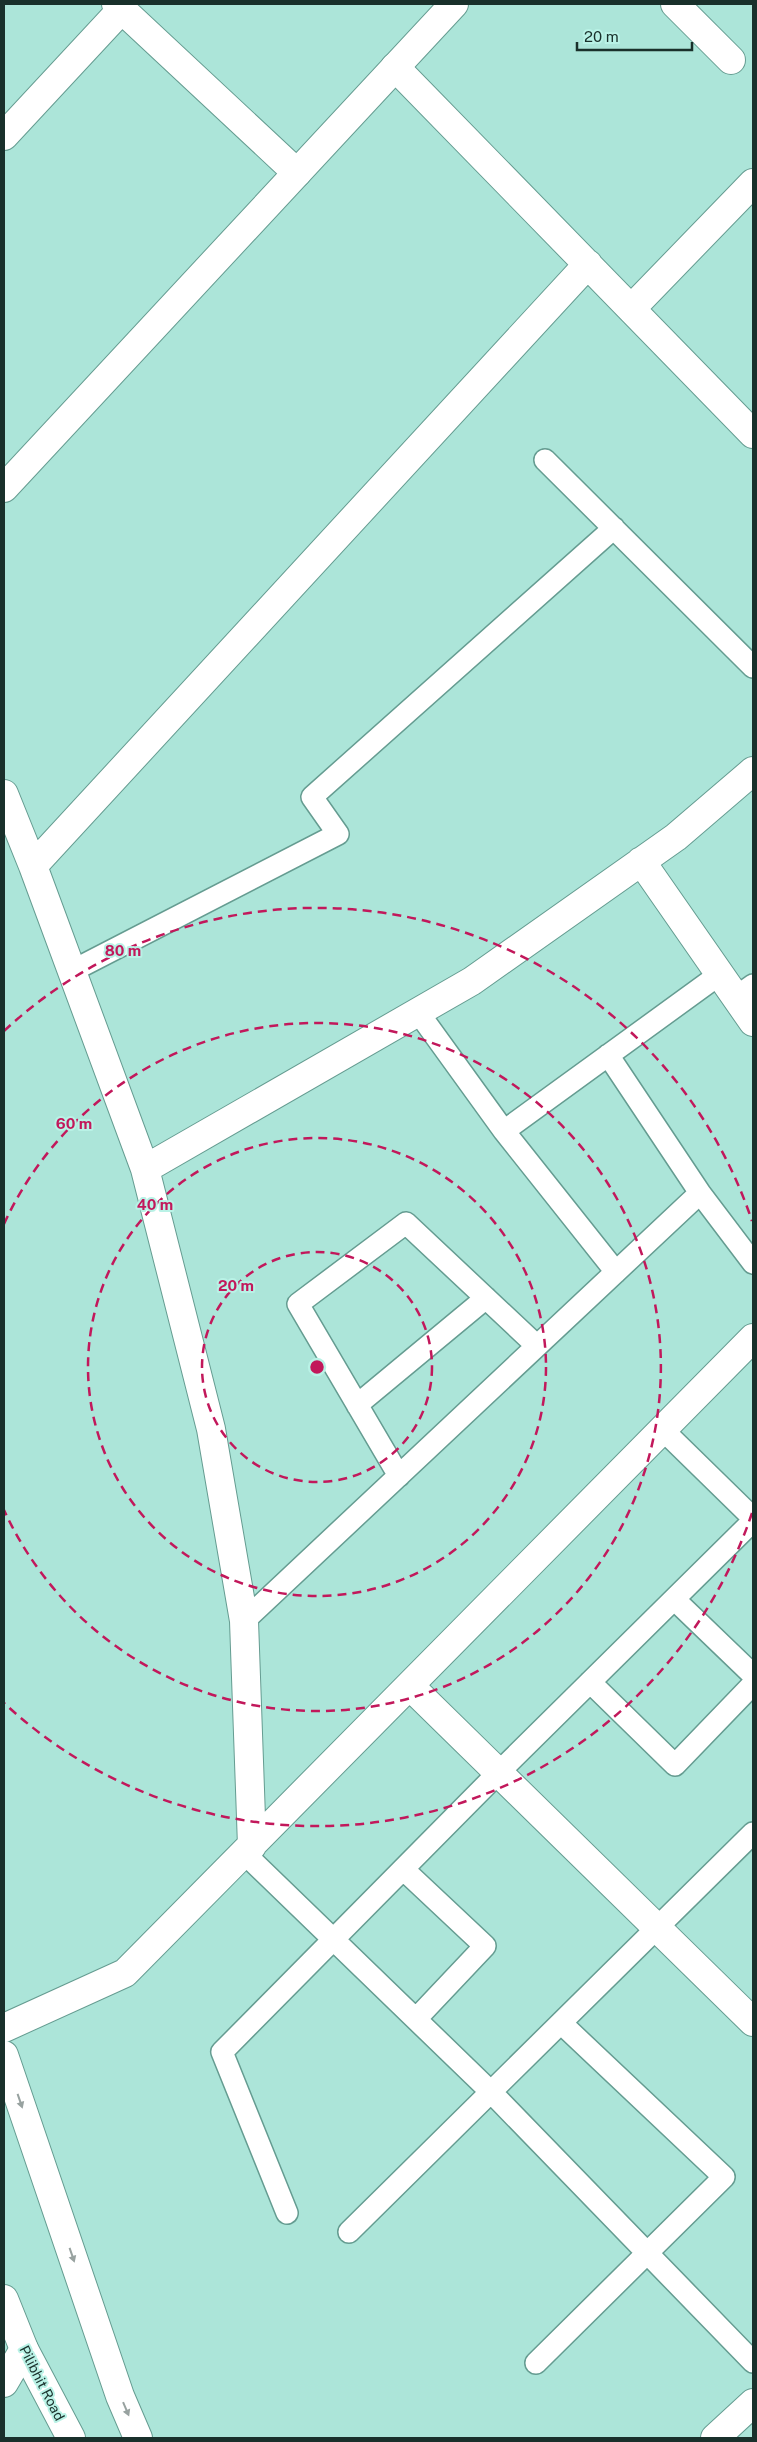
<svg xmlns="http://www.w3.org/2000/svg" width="757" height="2442" font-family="'Public Sans',sans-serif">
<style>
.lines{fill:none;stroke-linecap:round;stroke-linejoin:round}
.service-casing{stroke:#659c91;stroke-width:24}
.minor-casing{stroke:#659c91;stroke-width:30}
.tertiary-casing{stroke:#659c91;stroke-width:30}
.trunk-casing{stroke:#659c91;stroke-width:30}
.service{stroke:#fff;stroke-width:21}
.minor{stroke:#fff;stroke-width:28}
.tertiary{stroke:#fff;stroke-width:28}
.trunk{stroke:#fff;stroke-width:28}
.oneway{fill:#98a2a0}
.ring{fill:none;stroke:#c2185b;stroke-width:2.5;stroke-dasharray:9 6}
.labels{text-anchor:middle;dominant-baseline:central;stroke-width:4;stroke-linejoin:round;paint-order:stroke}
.street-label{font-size:14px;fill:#19302b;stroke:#b9f2e6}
.centre{fill:#c2185b;stroke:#b9f2e6;stroke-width:2.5}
.ring-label{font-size:15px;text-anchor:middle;font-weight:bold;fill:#c2185b;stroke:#b9f2e6;stroke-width:4;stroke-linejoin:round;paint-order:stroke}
</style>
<rect width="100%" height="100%" fill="#ace5d9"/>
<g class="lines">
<defs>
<path id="service" d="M545 460 753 667
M72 971 338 834 312 797 614 528
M736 997 753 985
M418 1012 504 1131 616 1272
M608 1055 700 1193 753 1263
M504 1131 720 974
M357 1405 486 1298
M663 1430 753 1518
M399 1476 298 1304 406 1223 537 1346
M674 1599 753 1675
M244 1621 700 1193
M590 1682 675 1765 753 1684
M244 1853 491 2092 753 2362
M403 1869 485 1946 416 2019
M287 2213 222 2052 498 1773 753 1521
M349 2232 753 1833
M536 2363 724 2177 561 2023"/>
<path id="minor" d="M116 4 297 173
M675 4 731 60
M395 67 753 434
M4 136 122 9
M631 309 753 183
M4 794 33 866 145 1169 211 1429 244 1621 252 1846
M641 861 753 1022
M33 866 588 264
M145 1169 472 981 676 837 753 771
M410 1686 753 2022
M4 2028 125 1973 753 1338
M4 2383 24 2349"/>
<path id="tertiary" d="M4 488 454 4
M715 2438 753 2403"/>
<path id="trunk" d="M4 2055 120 2396 138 2438
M4 2299 24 2349 71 2438"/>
</defs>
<use href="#service" class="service-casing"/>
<use href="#minor" class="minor-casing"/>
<use href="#tertiary" class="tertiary-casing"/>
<use href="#trunk" class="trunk-casing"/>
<use href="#service" class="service"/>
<use href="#minor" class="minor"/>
<use href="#tertiary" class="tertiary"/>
<use href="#trunk" class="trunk"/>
</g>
<defs><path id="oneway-solid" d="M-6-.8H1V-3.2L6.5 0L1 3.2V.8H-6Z" transform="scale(1.25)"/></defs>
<g class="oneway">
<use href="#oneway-solid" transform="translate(20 2101) rotate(71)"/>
<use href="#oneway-solid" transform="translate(72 2255) rotate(71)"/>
<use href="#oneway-solid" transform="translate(126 2409) rotate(67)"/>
</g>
<g class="ring">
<circle cx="317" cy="1367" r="115"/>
<circle cx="317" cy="1367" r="229"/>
<path d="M4 1224A344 344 0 1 1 4 1510"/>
<path d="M752 1513A459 459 0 0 1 4 1703M4 1031A459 459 0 0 1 752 1221"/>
</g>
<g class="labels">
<g class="street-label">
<text transform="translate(42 2383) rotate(63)">Pilibhit Road</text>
</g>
</g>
<circle cx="317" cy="1367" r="8" class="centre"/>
<g class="ring-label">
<text x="123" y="956">80 m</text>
<text x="74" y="1129">60 m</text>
<text x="155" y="1210">40 m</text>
<text x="236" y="1291">20 m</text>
</g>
<rect width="757" height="2442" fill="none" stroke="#19302b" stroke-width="10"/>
<path d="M577 42v8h115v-8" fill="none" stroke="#19302b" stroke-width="2.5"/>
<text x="584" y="42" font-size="15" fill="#19302b" stroke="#b9f2e6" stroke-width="4" paint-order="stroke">20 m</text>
</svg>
